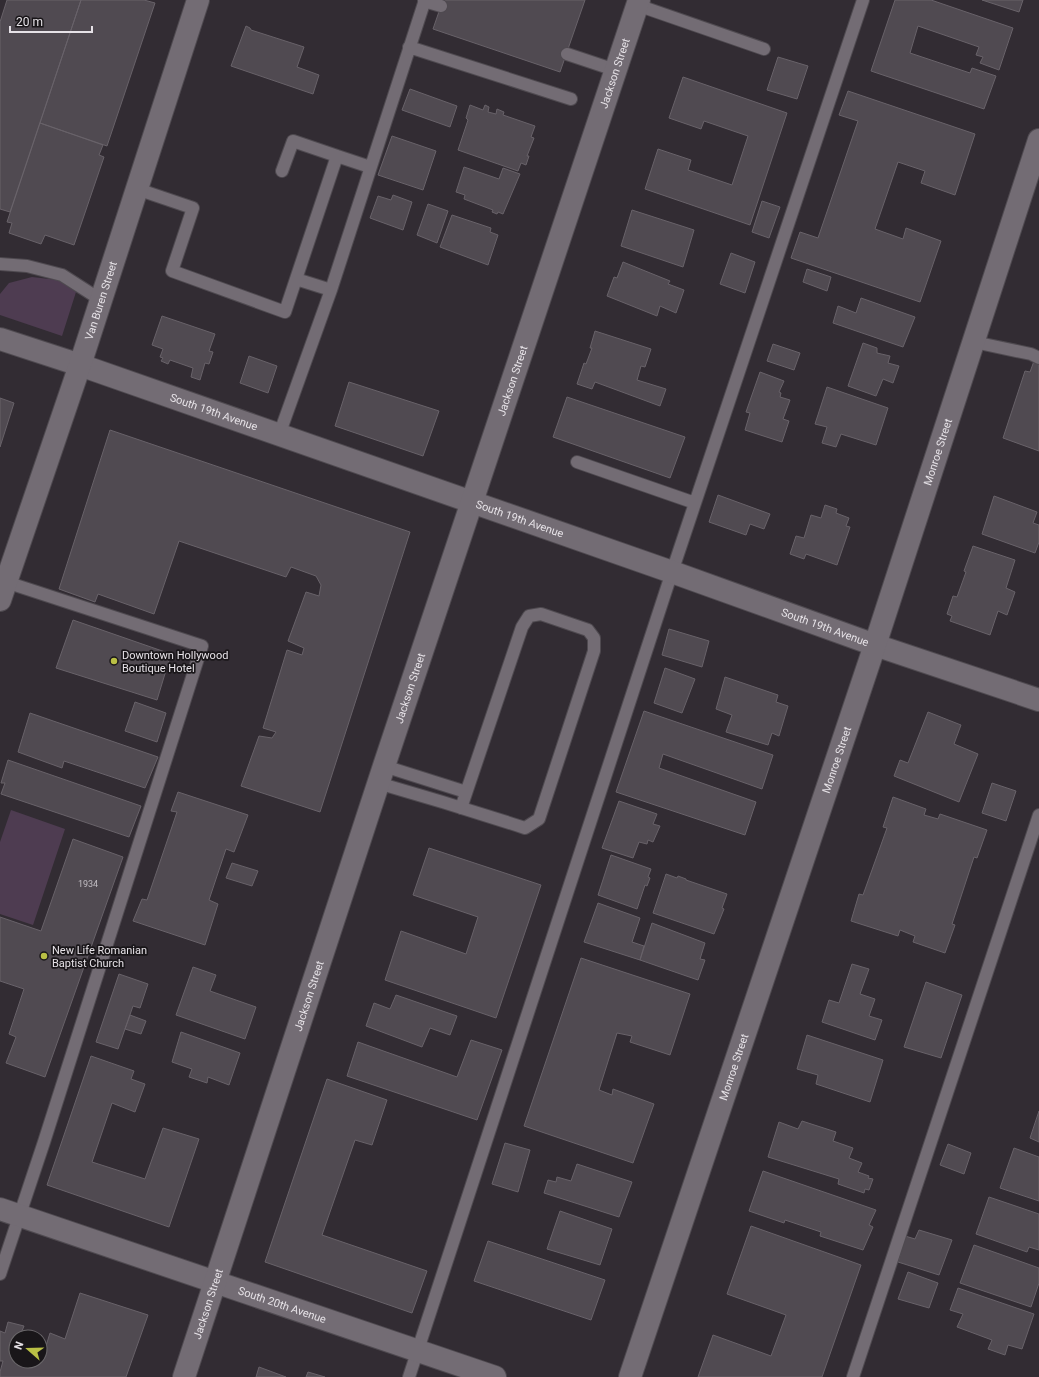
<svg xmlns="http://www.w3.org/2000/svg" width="1039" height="1377" font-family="Roboto,sans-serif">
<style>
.green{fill:#4e3c51}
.building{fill:#504a51;stroke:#686269}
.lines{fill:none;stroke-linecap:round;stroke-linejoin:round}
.lane-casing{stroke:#4f4a50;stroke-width:14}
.street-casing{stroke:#4f4a50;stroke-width:24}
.lane{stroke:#736c74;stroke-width:12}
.street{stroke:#736c74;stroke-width:22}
.poi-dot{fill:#bac045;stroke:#191619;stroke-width:1.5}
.labels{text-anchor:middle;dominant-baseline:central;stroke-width:3.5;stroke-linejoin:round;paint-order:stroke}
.number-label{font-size:9px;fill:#c0bcc2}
.street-label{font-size:11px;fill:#e6e2e7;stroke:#191619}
.poi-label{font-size:11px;fill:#e6e2e7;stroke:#191619;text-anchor:start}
</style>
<rect width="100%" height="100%" fill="#322c33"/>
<path class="green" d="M32 277 58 280 76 292 62 336 0 315V294L9 283Z
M11 810 65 829 33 925 0 914V842Z"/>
<path class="building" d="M7 0H81L10 212 0 209V22Z
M81 0H144L155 3 107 146 40 123Z
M443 0H585L560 72 433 29Z
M895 0H931L1013 28 999 70 980 63 983 57 976 55 979 47 918 26 910 53 970 73 972 68 996 76 984 109 871 71Z
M982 0H1023L1019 12Z
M246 26 250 28 251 30 304 47 297 67 319 75 313 94 231 66Z
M778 57 808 66 797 99 767 90Z
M683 77 787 113 750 225 645 189 658 149 691 160 688 170 732 185 748 136 704 121 701 129 669 118Z
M410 89 457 106 450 127 402 110Z
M848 91 975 134 955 195 921 183 925 171 898 162 875 229 903 239 906 228 941 241 920 302 791 258 800 232 818 238 858 121 839 115Z
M470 105 483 110 485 105 489 107 488 112 496 114 497 109 504 112 503 115 535 126 531 137 534 138 527 156H529L526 165 521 163 518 171 458 150 468 120 466 118Z
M40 123 103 145 99 155 104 157 74 245 45 235 41 244 9 233 12 223 7 222Z
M392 136 436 151 423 190 378 175Z
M464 167 499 179 503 168 520 174 503 214 498 212 497 214 492 212 493 210 464 199 465 195 456 192Z
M393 195 412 202 403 230 370 218 378 196 391 200Z
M762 201 780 207 769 238 752 232Z
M428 204 448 211 437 243 417 235Z
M632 210 694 230 683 267 621 246Z
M452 215 491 228 490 232 498 235 488 265 440 247Z
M731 253 755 262 745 293 720 284Z
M623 262 670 281 668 284 684 290 676 313 660 306 657 316 607 296 614 277 617 278Z
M807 269 831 277 827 291 803 282Z
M861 298 915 317 903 347 833 323 838 306 856 313Z
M162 316 215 334 209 351 213 352 209 364 205 363 200 380 191 377 193 368 170 360 168 364 161 361 163 358 160 357 163 349 152 345Z
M595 331 651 349 645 367 641 366 637 380 666 389 660 406 595 382 592 389 577 384 584 363 586 364 592 348H590Z
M863 343 877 348V353L890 356 888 363 899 366 893 383 883 379 876 396 848 386Z
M773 344 800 353 794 370 767 361Z
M249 356 277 366 268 393 240 383Z
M1034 361 1039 363V451L1003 438 1025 371 1030 372Z
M760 372 784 381 779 392 781 393 780 397 790 400 783 419 789 421 782 442 745 430 750 413 746 412Z
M349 382 439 411 423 456 335 426Z
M827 387 888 408 876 445 841 434 836 447 822 443 827 427 815 424Z
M567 397 685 437 670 478 553 437Z
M0 398 14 403 0 447Z
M110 430 410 532 320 812 241 786 259 736 272 738 276 732 263 728 287 650 302 655 304 648 288 641 306 592 319 596 321 585 316 576 291 567 286 577 179 541 154 614 98 594 95 602 59 589Z
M718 495 770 514 764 529 750 524 746 535 709 522Z
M994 496 1037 512 1033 523 1039 525V542L1035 553 982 534Z
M825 505 837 509 836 513 849 518 846 526 850 527 837 565 806 554 804 559 790 554 796 536 804 538 811 515 821 518Z
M973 546 1015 560 1006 588 1015 592 1007 615 998 611 990 635 950 621 952 616 947 614 953 596 957 597 966 572 964 571Z
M73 620 171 654 157 700 56 668Z
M669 629 709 641 702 667 662 655Z
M665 668 695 679 682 713 654 703Z
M725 677 778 695 776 702 788 706 779 736 772 733 768 745 726 732 732 715 716 709Z
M135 702 166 713 157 742 125 731Z
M644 711 773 755 762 789 663 754 659 768 756 802 745 835 616 792Z
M928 712 961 725 954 744 978 754 959 802 894 776 900 760 908 763Z
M30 713 158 757 145 788 64 761 62 768 18 752Z
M8 760 141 806 129 837 1 794 5 783H1Z
M992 783 1016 791 1006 821 982 813Z
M178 792 248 815 234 852 226 849 209 900 218 904 205 945 133 921 142 899 147 900 177 812 171 811Z
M893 797 926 809 924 815 938 819 940 814 987 830 977 858 974 857 952 924 955 925 945 953 913 942 915 936 900 930 898 936 851 921 859 894 863 895 887 828 883 827Z
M619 801 657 814 653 824 660 826 653 842 648 840 647 844 639 842 633 858 602 848Z
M73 839 123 857 45 1077 6 1063 16 1037 9 1034 24 989 0 981V917L41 931Z
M429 848 541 885 496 1018 385 980 401 931 466 954 478 917 413 895Z
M611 855 651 869 648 877 650 878 647 886 645 885 637 909 598 895Z
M232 863 258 871 252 886 226 878Z
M666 874 677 878 678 876 686 879V880L727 894 722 908 724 909 714 934 653 913Z
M598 903 640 918 632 942 644 946 640 960 584 942Z
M652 923 705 943 700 959 705 960 698 980 640 960Z
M581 958 690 994 670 1055 630 1042 632 1036 617 1033 599 1090 612 1095 613 1089 654 1104 633 1163 524 1126Z
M852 964 869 969 860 994 875 999 869 1016 882 1020 875 1040 822 1022 829 1000 839 1003Z
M193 967 216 975 210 991 256 1007 245 1039 176 1015Z
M119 974 148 984 140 1008 133 1006 118 1049 96 1042Z
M926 982 962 995 941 1058 904 1047Z
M396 995 457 1016 450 1035 430 1028 422 1047 366 1026 374 1003 390 1009Z
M130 1015 146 1021 141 1034 125 1029Z
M181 1032 240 1053 229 1085 208 1077 207 1083 189 1077 192 1069 172 1062Z
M807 1035 883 1060 870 1102 816 1084 818 1075 797 1069Z
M471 1040 502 1050 477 1120 347 1076 358 1042 457 1077Z
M91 1056 134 1071 131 1079 145 1084 135 1112 112 1103 92 1162 145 1179 163 1128 199 1139 169 1227 47 1185Z
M327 1079 387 1100 372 1145 355 1140 322 1235 427 1271 412 1313 265 1262Z
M1039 1111V1142L1030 1138Z
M802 1121 836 1132 833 1141 853 1148 849 1158 862 1163 858 1172 869 1176 868 1178 873 1179 869 1190 865 1189 864 1193 838 1184 839 1179 768 1157 779 1122 798 1129Z
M505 1143 530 1150 518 1192 492 1184Z
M948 1144 971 1153 964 1174 940 1165Z
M1014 1148 1039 1157V1201L1000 1188Z
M577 1164 632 1182 619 1217 544 1193 548 1180 556 1182 557 1177 571 1181Z
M763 1171 876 1210 869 1225 873 1227 863 1250 820 1236 821 1232 785 1220 784 1223 749 1211Z
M989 1197 1039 1214V1250L1029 1247 1027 1252 976 1234Z
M560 1211 612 1229 600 1265 547 1249Z
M751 1226 861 1265 822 1377H698L713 1335 771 1356 786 1315 727 1294Z
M919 1230 952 1240 939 1275 898 1262 905 1236 915 1239Z
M488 1241 605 1280 591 1320 474 1281Z
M974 1245 1039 1268V1283L1031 1307 960 1283Z
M908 1272 938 1283 929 1308 898 1299Z
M958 1288 1034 1314 1022 1349 1008 1345 1005 1355 988 1349 992 1340 957 1327 963 1314 950 1310Z
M80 1293 148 1315 126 1377H0V1372L3 1361H0V1331L5 1333 8 1322 24 1326 20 1336 22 1337H16V1361H40V1344L46 1346 50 1333 65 1339Z
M259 1367 286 1377H256Z
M308 1372 325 1377H306Z"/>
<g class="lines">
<defs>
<path id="lane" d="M424 1 441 6
M637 5 764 49
M409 47 571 99
M567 54 615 70
M282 171 293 141 337 156
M137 189 193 208 172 271 285 312 296 279 331 290
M0 264 27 266 62 275 101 300
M296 279 337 156 370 167
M974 342 1031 354 1039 358
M279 435 331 290 425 0
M577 462 695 503
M384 766 466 792
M378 783C427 797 476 812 525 828L539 819 594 651V638L588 630 541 614 529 616 522 627 461 808
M0 1274 44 1142 202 646 6 582
M409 1377 672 572 863 0
M853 1377 1039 815"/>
<g id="street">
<path id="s1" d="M0 339 80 365 672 572 875 645 1039 700"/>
<path id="s2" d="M0 600 80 365 198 0"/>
<path id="s3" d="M0 1209 495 1377"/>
<path id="s4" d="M184 1377 384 766 639 0"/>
<path id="s5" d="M630 1377 875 645 1039 140"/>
</g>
</defs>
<use href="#lane" class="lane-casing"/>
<use href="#street" class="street-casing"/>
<use href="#lane" class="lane"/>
<use href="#street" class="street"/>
</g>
<g class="poi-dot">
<circle cx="114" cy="661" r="4"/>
<circle cx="44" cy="956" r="4"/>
</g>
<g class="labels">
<g class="number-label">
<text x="88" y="884">1934</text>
</g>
<g class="street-label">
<text stroke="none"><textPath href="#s4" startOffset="1373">Jackson Street</textPath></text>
<text stroke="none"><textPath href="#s2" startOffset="316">Van Buren Street</textPath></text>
<text stroke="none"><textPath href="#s4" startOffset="1049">Jackson Street</textPath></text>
<text stroke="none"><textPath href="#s1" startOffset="226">South 19th Avenue</textPath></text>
<text stroke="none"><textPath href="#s5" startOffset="975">Monroe Street</textPath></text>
<text stroke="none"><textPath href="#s1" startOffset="550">South 19th Avenue</textPath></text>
<text stroke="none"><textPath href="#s1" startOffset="874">South 19th Avenue</textPath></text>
<text stroke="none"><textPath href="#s4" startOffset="725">Jackson Street</textPath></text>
<text stroke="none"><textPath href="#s5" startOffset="651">Monroe Street</textPath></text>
<text stroke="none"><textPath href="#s4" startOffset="401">Jackson Street</textPath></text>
<text stroke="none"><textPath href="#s5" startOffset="327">Monroe Street</textPath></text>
<text stroke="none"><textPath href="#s4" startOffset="77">Jackson Street</textPath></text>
<text stroke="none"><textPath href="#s3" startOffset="298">South 20th Avenue</textPath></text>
</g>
<g class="poi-label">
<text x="122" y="655">Downtown Hollywood<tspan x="122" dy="13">Boutique Hotel</tspan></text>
<text x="52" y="950">New Life Romanian<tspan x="52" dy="13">Baptist Church</tspan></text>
</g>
</g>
<g transform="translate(28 1349) rotate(290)"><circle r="19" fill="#191619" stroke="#6b686b"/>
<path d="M0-3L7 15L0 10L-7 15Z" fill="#bac045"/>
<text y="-6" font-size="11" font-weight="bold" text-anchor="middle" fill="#e6e2e7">N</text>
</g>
<path d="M10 26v6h82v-6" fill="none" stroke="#e6e2e7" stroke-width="2"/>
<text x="16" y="26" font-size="12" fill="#e6e2e7" stroke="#191619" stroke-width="3" paint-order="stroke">20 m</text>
</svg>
